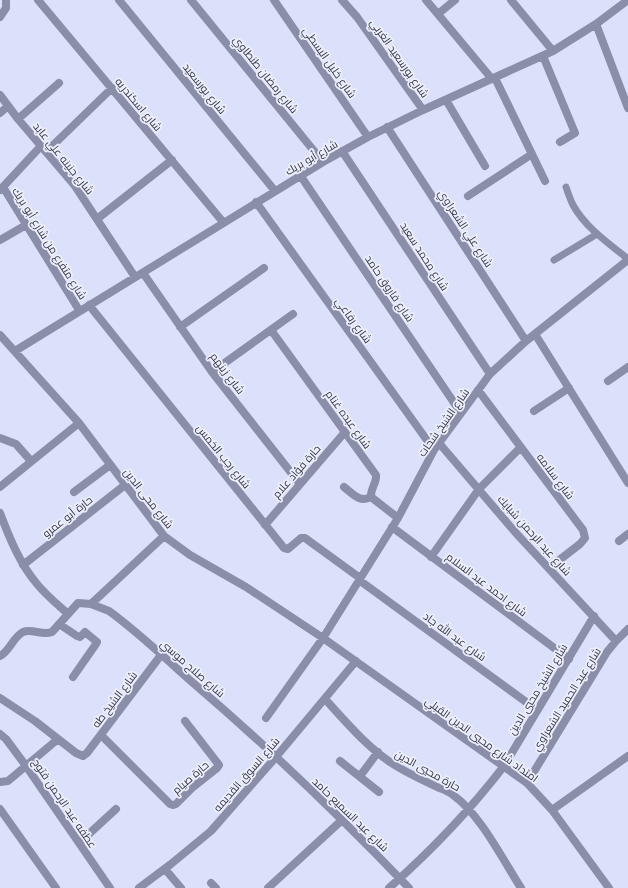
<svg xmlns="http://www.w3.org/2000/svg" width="628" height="888" font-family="'Open Sans',Cairo,sans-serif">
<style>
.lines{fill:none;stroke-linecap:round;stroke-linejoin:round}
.lane{stroke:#8a8ea9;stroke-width:7}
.street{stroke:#8a8ea9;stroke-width:8}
.labels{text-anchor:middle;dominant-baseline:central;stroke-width:3.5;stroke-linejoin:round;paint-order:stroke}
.street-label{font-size:11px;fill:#353640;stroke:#eceffe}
</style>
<rect width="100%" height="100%" fill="#dce1fb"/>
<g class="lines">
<path class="lane" d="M566 187C568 193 570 199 573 205 585 227 608 243 628 259
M554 260 597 234"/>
<path class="street" d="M38 0 223 222
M119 0 275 191
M191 0 323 162
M274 0 368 137
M342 0 357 17 423 110
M426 0 492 79
M511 0 553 51
M438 14 455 0
M0 17 6 8V0
M596 24 628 108
M543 56 575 133 560 142
M495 78 545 181
M0 95 18 119 75 186 135 277
M446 100 485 166
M0 113 8 106
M18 119 59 83
M387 127 526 341
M342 151 490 374
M46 152 112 88
M300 175 461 413
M3 187 79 310
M0 190 41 146
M468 196 532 154
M256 202 434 450
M97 219 172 160
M0 240 26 225
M143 273 212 372 300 484
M89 305 284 548 288 549 301 538H305L360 578
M180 327 264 268
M271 330 376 475C377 483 370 489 371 497L398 518
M535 334 628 483
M0 335 79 423 164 536 190 555 246 587 323 638 527 783 552 810 609 888
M15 351 323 162 368 137 423 110 553 51 596 24 628 0
M212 372 293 314
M608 381 628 367
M478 390 583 530 585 538 580 544 549 568
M534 411 569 388
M0 438 16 444 31 461
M439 443 515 532 616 641
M0 487 79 423
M344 487C353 494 360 503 371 497
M74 492 110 465
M0 513C9 537 20 564 37 584 46 595 57 604 68 614
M265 525 345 432
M392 527 569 659
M619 541 628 534
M431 557 479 489 521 447
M23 565 125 485
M359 580 537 710
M91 604 164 536
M59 624 77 636 80 637 85 632 97 642 96 644 73 677
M0 656C10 651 13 637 23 632 32 628 42 636 52 632L78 603 91 604 109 611C138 632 165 658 192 682 268 747 340 816 409 888
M0 698 35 721 76 753 83 756 87 753 161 655
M325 699C346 722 367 747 393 764 407 773 422 780 437 787 442 789 449 791 453 795 480 814 503 860 521 888
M266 718 323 638 398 518 434 450 490 374 526 341 628 260
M0 734 6 739 26 766 110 888
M101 735 170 804 173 805 176 804 193 787 217 768 219 765 185 721
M340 761 379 792
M360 776 378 752
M0 782 8 781 58 739
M527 783 607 652 616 641 628 629
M0 809 56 888
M552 810 628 756
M79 843 116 809
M165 869 181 888
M211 883 216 888
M139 888 171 864 211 831 276 757 356 661
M268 888 342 820
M389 888C431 851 470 810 504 766L594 616"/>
</g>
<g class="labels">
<g class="street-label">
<text transform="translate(400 58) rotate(55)">شارع بورسعيد الغربي</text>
<text transform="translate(330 62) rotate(55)">شارع خليل البسطي</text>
<text transform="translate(266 74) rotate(51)">شارع رمضان طنطاوي</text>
<text transform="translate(205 88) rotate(51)">شارع بورسعيد</text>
<text transform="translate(139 104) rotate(50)">شارع اسكندريه</text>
<text transform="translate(311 157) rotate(-30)">شارع أبو بريك</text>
<text transform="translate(64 158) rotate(51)">شارع جنينه علي عابد</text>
<text transform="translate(466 228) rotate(57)">شارع علي الشعراوي</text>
<text transform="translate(50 243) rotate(58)">شارع متفرع من شارع أبو بريك</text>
<text transform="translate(425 256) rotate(57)">شارع محمد سعيد</text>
<text transform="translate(390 288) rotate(56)">شارع فاروق حامد</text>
<text transform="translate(354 320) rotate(54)">شارع رفاعي</text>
<text transform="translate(228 373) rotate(53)">شارع زينهم</text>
<text transform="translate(349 419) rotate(54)">شارع عبده غنام</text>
<text transform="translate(443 422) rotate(-55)">شارع الشيخ شحات</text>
<text transform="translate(224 456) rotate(51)">شارع رجب الخمس</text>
<text transform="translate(296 471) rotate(-49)">حارة فؤاد علام</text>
<text transform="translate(556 476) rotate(53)">شارع سلامه</text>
<text transform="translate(149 498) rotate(52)">شارع محى الدين</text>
<text transform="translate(67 516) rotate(-38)">حارة أبو عمرو</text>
<text transform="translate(535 535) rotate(48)">شارع عبد الرحمن شبايك</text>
<text transform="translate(487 584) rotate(37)">شارع احمد عبد السلام</text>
<text transform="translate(455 636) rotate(36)">شارع عبد الله جاد</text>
<text transform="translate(193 668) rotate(41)">شارع صلاح موسي</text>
<text transform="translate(537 689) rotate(-59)">شارع الشيخ محيي الدين</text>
<text transform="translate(114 699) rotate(-53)">شارع الشيخ طه</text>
<text transform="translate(566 699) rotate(-58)">شارع عبد الحميد الشعراوي</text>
<text transform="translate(482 739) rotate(36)">امتداد شارع محيي الدين القبلي</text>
<text transform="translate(428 770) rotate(29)">حارة محيي الدين</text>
<text transform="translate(246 774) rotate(-49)">شارع السوق القديمه</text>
<text transform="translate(190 777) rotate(-41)">حارة صيام</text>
<text transform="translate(65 803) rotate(56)">عطفه عبد الرحمن فتوح</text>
<text transform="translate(351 814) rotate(44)">شارع عبد السميع حامد</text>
</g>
</g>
</svg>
